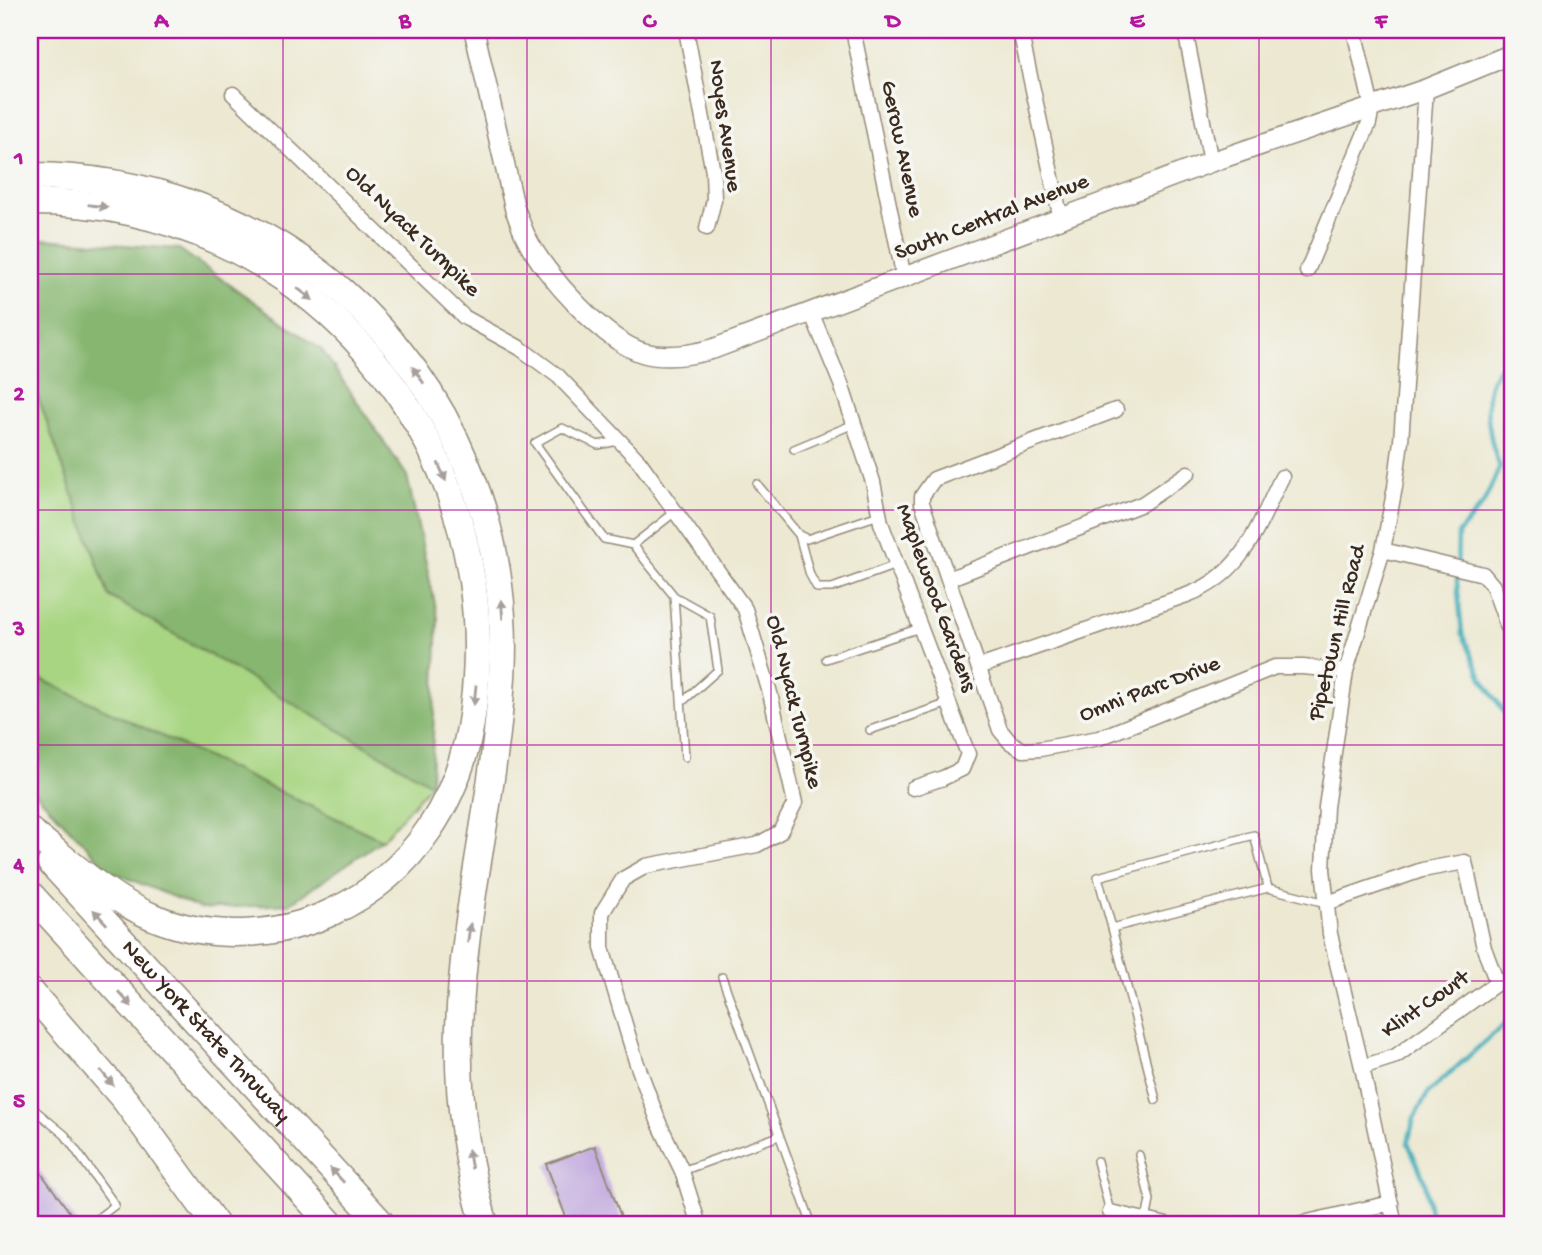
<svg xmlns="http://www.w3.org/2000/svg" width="1542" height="1255" font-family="'Gochi Hand',sans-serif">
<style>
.green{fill:#a8d582;stroke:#728050;stroke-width:2}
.forest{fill:#86b670;stroke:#607047;stroke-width:2}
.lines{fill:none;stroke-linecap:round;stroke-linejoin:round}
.stream{stroke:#3babb8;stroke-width:4.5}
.building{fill:#bba0dc}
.lane-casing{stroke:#948978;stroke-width:10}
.street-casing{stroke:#948978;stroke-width:17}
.secondary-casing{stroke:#948978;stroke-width:22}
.highway-casing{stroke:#948978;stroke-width:29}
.lane{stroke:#fff;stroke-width:7}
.street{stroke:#fff;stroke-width:14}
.secondary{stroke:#fff;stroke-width:19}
.highway{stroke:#fff;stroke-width:26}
.oneway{fill:#a79f9a}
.grid{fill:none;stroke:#b5179e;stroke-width:2;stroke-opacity:0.55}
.labels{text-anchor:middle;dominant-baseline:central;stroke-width:7;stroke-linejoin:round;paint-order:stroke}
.street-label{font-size:23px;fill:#3b2a1e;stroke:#f6f6f2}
.neatline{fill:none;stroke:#b5179e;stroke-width:2.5}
.grid-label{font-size:23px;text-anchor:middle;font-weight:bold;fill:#b5179e}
</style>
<rect width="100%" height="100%" fill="#f6f6f2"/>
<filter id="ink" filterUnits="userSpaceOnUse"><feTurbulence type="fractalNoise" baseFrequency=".0143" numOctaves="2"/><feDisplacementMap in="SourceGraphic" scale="14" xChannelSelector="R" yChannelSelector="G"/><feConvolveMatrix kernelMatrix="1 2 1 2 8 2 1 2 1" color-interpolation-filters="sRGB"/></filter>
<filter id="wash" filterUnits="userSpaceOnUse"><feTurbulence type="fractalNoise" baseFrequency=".00686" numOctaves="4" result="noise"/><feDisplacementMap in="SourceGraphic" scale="28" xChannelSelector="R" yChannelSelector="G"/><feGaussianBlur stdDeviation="1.57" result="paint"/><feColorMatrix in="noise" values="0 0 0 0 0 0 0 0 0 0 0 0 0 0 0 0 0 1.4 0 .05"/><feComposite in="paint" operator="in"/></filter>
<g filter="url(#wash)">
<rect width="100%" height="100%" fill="#ece8d1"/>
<path class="green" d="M30 374 109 596 431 784 382 840 34 676 30 666Z"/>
<path class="forest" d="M30 238 179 249 322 350 407 476 438 618 431 784 109 596 30 374Z
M30 666 34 676 382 840 289 904 202 909 110 871 30 787Z"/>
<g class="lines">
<path class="stream" d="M1512 350C1506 359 1498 369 1493 378 1481 400 1491 446 1500 467L1483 504 1458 534 1457 582 1462 633 1483 680 1512 724
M1432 1225 1425 1182 1408 1143 1414 1118 1428 1093 1512 1017"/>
</g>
<g id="blocks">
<path class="building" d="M595 1146 624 1225H569L546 1164Z
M30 1158 79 1225H30Z"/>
</g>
</g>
<g filter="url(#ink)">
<use href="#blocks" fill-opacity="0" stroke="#948978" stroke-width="2"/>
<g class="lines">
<defs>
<path id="lane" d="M618 441 598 445 562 428 535 443 604 539 633 545
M794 449 854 424
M757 484 799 535 807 539 879 515
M675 512 633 545 674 596 685 757
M799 535 810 575 817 588H832L896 565
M674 596 710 616 718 670 682 702
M826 659 920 628
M870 730 949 703
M1268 888 1254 835 1098 877 1112 928 1268 888 1326 903
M1112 928 1156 1100
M722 977 812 1225
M30 1106 65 1135 115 1205 89 1225
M1139 1155 1150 1200 1146 1221
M1097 1161 1110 1212
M682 1171 779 1136"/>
<path id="street" d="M686 30 713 172 714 200 707 228
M853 30 904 278
M1020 30 1061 219
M1185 30 1211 162
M233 94 464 317 520 348 558 376 639 461 745 609 770 693 795 803 780 832 757 845 646 866 623 879 602 913V948L636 1061 659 1123 682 1171 699 1225
M1307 271 1369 123 1372 108 1354 30
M811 312 841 384 873 482 881 523 968 754 962 769 943 778 913 788
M1116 410 934 479 922 496V503L1000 730 1010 742 1023 750 1040 749 1099 738 1275 667H1303L1346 671
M1383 550 1483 574 1493 586 1512 639
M948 579 1142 504 1188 473
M979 667 1187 595C1244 574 1257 527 1282 477
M1327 903 1422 870 1465 862 1484 948 1497 983 1396 1056 1362 1067
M1110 1212 1167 1225
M1294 1225 1391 1203
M1395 1225 1362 1067 1330 934 1323 869 1326 807 1346 671 1383 550 1395 487 1401 441 1426 89"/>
<path id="secondary" d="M474 30 515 210C519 219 522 230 527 239 545 275 605 342 644 353 667 359 691 355 713 349L1211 162 1426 89 1512 54"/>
<g id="highway">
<path d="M30 176C144 176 256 216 342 291 453 388 511 531 502 677 495 795 463 910 459 1028 457 1094 466 1162 485 1225"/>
<path d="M30 202C305 200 508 439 473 709 462 797 414 874 332 912 277 938 209 940 153 917 107 898 69 861 30 831"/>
<path id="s1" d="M51 863 383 1225"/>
<path d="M30 894 332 1225"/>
<path d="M30 991 125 1100 216 1225"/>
</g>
</defs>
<use href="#lane" class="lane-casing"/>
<use href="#street" class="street-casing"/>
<use href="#secondary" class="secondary-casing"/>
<use href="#highway" class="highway-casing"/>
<use href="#lane" class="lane"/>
<use href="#street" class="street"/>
<use href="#secondary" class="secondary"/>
<use href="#highway" class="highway"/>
</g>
<defs><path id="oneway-solid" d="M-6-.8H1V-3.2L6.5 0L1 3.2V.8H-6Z" transform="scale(1.75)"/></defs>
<g class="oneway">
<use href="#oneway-solid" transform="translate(98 206) rotate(8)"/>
<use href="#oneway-solid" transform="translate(305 294) rotate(38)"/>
<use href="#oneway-solid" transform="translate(418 375) rotate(-125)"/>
<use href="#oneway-solid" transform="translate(442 472) rotate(67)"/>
<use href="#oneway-solid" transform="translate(502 609) rotate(-94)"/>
<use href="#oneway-solid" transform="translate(475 695) rotate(96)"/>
<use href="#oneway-solid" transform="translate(100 917) rotate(-133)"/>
<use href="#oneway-solid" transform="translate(469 933) rotate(-82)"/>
<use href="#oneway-solid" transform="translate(125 999) rotate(48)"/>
<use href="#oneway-solid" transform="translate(107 1078) rotate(51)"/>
<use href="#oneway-solid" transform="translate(470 1159) rotate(-100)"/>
<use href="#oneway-solid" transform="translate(337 1175) rotate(-133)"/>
</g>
</g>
<path class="grid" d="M283 30V1225M527 30V1225M771 30V1225M1015 30V1225M1259 30V1225M30 274H1512M30 510H1512M30 745H1512M30 981H1512"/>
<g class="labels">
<g class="street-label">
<text transform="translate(724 126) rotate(82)">Noyes Avenue</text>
<text transform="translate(901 149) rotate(78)">Gerow Avenue</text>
<text transform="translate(992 218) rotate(-21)">South Central Avenue</text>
<text transform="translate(412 232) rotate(44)">Old Nyack Turnpike</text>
<text transform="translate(935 598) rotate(70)">Maplewood Gardens</text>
<text transform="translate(1338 633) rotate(-76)">Pipetown Hill Road</text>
<text transform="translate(1150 690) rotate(-21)">Omni Parc Drive</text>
<text transform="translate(793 702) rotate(76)">Old Nyack Turnpike</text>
<text transform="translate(1426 1005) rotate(-35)">Klint Court</text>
<text stroke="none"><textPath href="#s1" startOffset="229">New York State Thruway</textPath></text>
</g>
</g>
<rect width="1542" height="1255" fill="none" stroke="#f6f6f2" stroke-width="77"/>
<rect x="38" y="38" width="1466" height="1178" class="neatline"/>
<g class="grid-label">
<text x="161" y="27">A</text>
<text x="405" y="27">B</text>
<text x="649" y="27">C</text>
<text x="893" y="27">D</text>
<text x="1137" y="27">E</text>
<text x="1381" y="27">F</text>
<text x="19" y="164">1</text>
<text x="19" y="400">2</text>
<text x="19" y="635">3</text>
<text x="19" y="871">4</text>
<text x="19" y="1107">5</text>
</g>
</svg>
